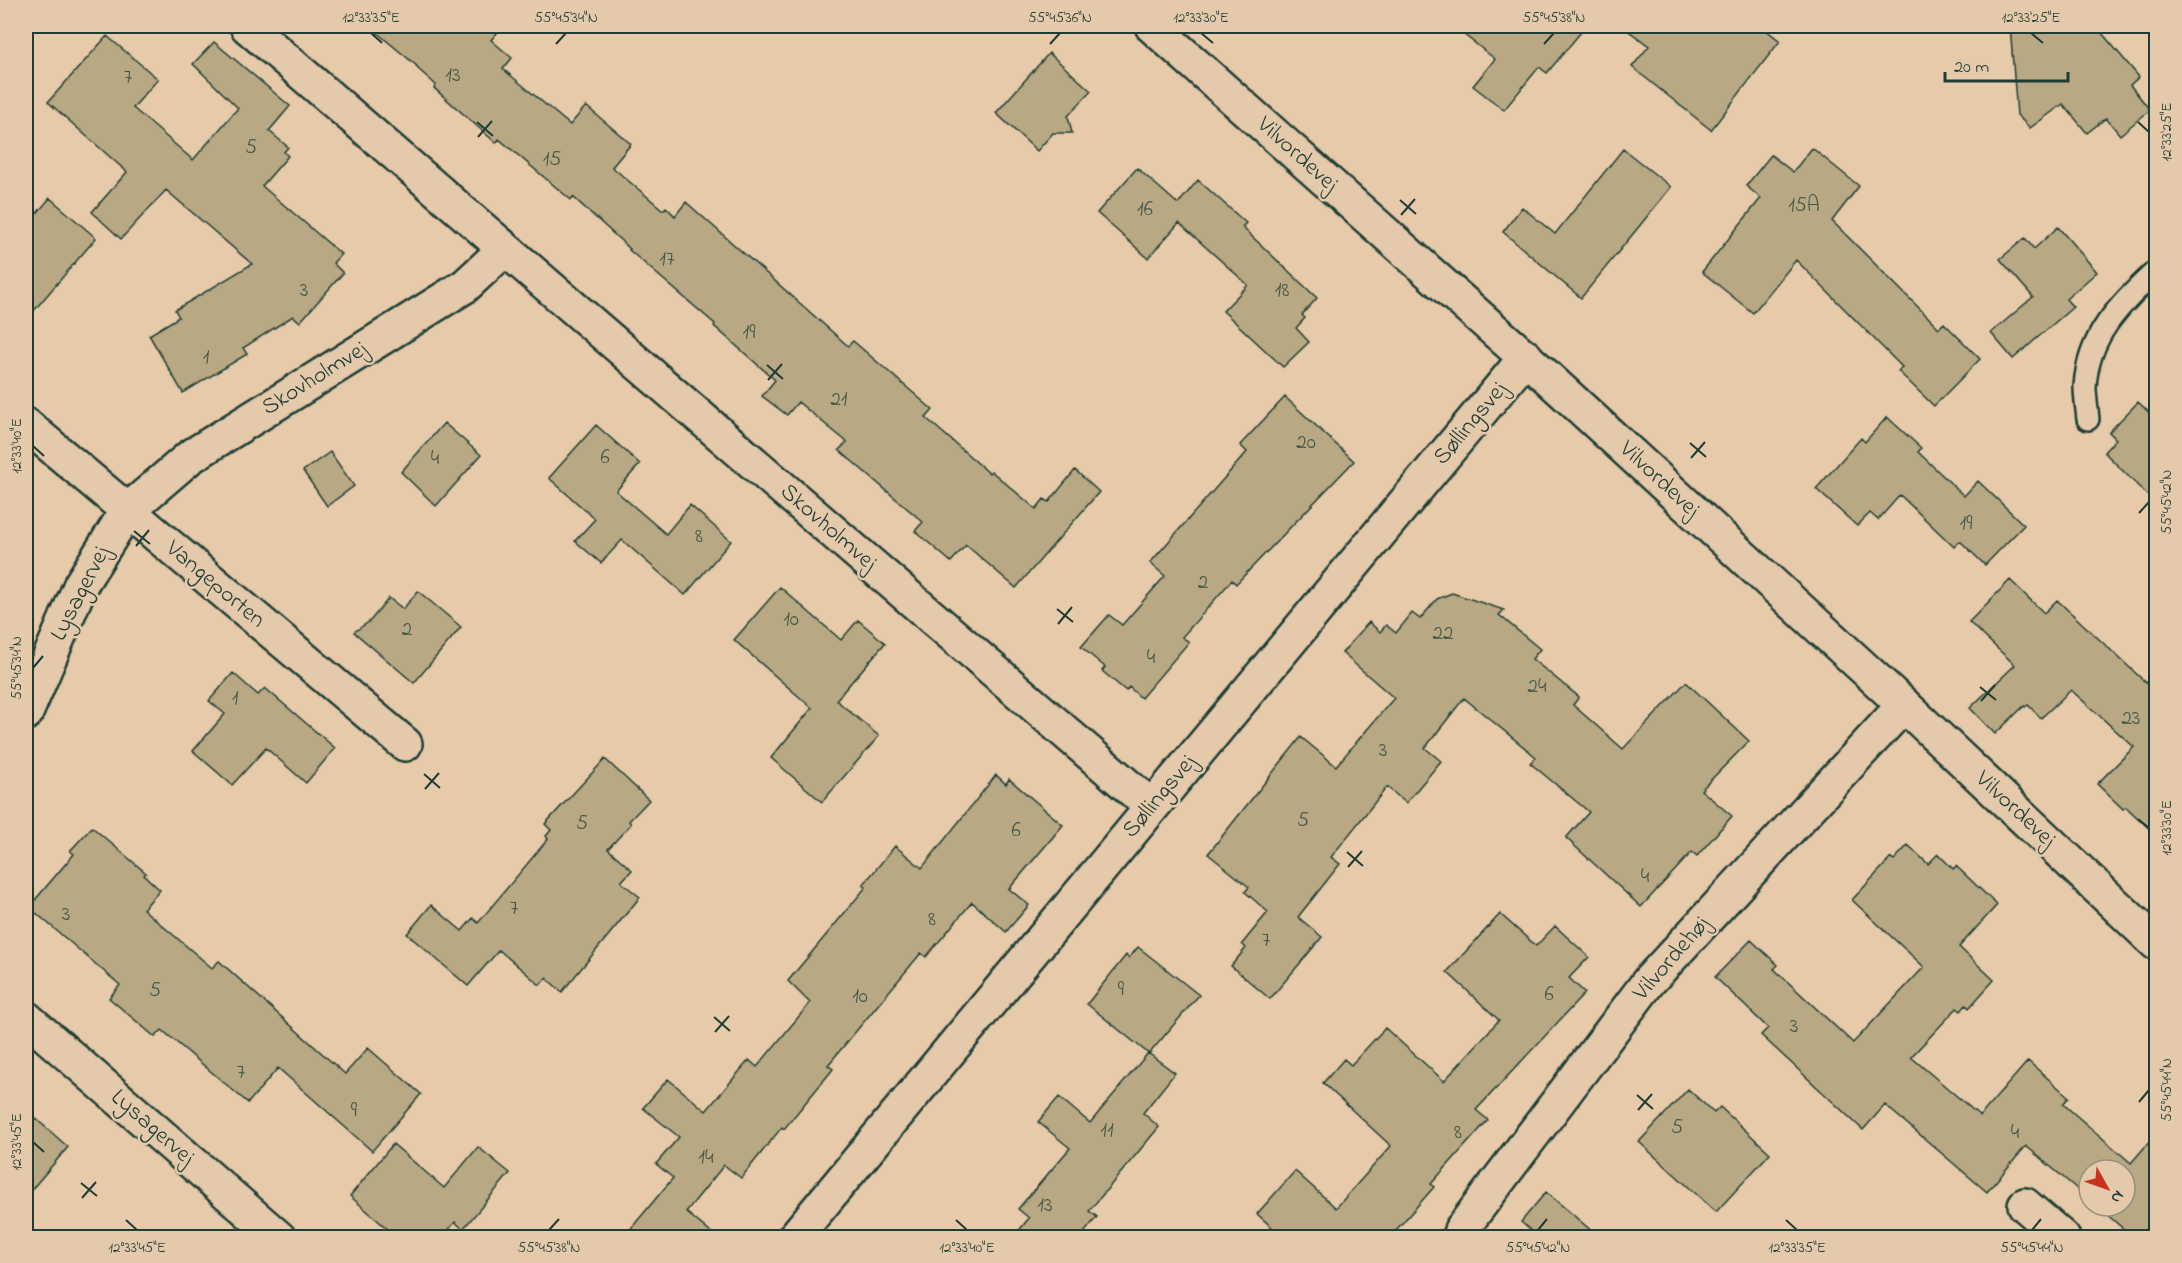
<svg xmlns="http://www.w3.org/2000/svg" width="2182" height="1263" font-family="'Indie Flower',sans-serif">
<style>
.building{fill:#b8a884;stroke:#1f3d34;stroke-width:1.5}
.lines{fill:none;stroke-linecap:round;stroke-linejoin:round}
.lane-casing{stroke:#1f3d34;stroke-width:26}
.street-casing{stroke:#1f3d34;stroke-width:38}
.secondary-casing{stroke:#1f3d34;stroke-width:38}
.lane{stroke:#e4c9ab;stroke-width:21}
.street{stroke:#e4c9ab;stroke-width:33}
.secondary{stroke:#e4c9ab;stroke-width:33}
.ticks{fill:none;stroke:#1f3d34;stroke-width:2}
.labels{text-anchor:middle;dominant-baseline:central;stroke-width:5;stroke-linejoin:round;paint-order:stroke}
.number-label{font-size:21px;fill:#455848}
.street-label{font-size:24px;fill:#1f3d34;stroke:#e4c9ab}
.neatline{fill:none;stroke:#1f3d34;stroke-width:2}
.ticks-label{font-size:15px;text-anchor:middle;fill:#1f3d34}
</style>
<rect width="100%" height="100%" fill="#e6caa9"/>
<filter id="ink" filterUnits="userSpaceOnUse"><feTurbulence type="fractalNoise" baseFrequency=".0167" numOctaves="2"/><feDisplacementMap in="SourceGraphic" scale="12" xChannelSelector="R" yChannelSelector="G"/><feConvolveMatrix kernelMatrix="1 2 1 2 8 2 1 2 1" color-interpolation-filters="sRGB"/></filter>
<g filter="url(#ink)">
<path class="building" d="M369 26H503L491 40 512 58 503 69 570 125 586 106 631 144 612 167 663 210 666 207 675 216 686 202 848 346 853 341 933 410 926 418 989 473 991 471 1036 509 1044 499 1049 502 1075 470 1099 492 1016 588 966 545 951 562 915 531 923 522 839 450 847 442 798 402 787 415 762 396 775 380 714 326 715 324 629 250 630 249 573 197 571 200 499 139 496 143 434 88 436 85 416 67 417 66Z
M1453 26H1586L1547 73 1539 67 1504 110 1473 86 1495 59Z
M1622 26H1761L1780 41 1711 130 1632 67 1649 46Z
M2010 26H2096L2139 77 2130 85 2150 110 2120 135 2106 118 2087 133 2063 104 2030 128 2017 115Z
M107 36 158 79 133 108 193 160 238 108 193 64 214 42 290 106 269 131 288 147 284 152 288 156 262 186 341 254 333 263 343 273 300 322 293 316 243 348 247 354 183 393 149 335 179 317 175 310 252 264 166 190 121 239 92 212 127 172 48 102Z
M1049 53 1091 91 1068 116 1072 133H1053L1037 151 996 113Z
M1812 148 1859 186 1832 221 1939 328 1944 323 1980 359 1934 406 1898 371 1902 367 1796 260 1753 313 1702 272 1761 198 1746 186 1771 155 1793 172Z
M1623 149 1671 187 1581 298 1503 232 1522 207 1555 234Z
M1137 168 1178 204 1198 180 1246 223 1242 227 1317 298 1302 315 1305 318 1296 328 1309 342 1283 367 1223 311 1248 285 1179 223 1148 258 1097 213Z
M50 198 96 238 26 320V226Z
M2058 227 2097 272 2066 299 2073 307 2013 359 1991 333 2033 297 2000 259 2025 238 2034 249Z
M1285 397 1354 461 1236 584 1232 580 1182 637 1189 642 1141 698 1129 687 1126 691 1102 671 1105 667 1081 647 1109 615 1122 625 1165 576 1150 563 1247 452 1240 445Z
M2138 402 2157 420V505L2104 452 2116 439 2109 432Z
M1887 417 1921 448 1918 452 1964 496 1978 481 2024 525 1985 565 1960 541 1954 547 1900 495 1878 520 1870 513 1857 526 1816 489 1861 438 1865 442Z
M444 423 481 455 436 506 401 472Z
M596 425 640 464 616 491 666 534 690 505 731 541 685 595 622 540 601 563 575 541 595 519 549 478Z
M330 452 354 486 327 506 303 471Z
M2010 580 2044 613 2057 600 2157 693V836L2126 807 2123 809 2097 784 2134 747 2071 690 2041 718 2028 705 2025 707 2024 706 1995 734 1970 708 2015 665 1969 622Z
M780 587 841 640 858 620 885 643 836 700 879 736 822 802 771 758 812 708 734 640Z
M418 591 461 627 414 683 354 632 370 621 389 598 403 609Z
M1452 593 1504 610 1499 615 1540 649 1532 659 1579 697 1573 705 1623 749 1686 682 1749 741 1701 790 1732 816 1697 856 1692 852 1641 907 1566 838 1589 812 1530 763 1536 757 1464 698 1425 748 1441 761 1406 803 1387 787 1331 857 1340 864 1298 917 1322 937 1270 999 1231 966 1246 948 1242 944 1268 912 1245 892 1249 887 1208 854 1301 737 1336 766 1394 698 1342 653 1369 622 1380 632 1386 625 1396 633 1412 613 1420 619 1437 599Z
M233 673 258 695 265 688 335 748 306 783 266 748 232 785 193 751 225 714 209 701Z
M605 759 649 800 629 821 631 824 608 849 632 870 621 882 640 897 562 992 546 978 540 985 499 950 468 986 407 934 431 905 462 931 473 918 478 923 548 839 546 836 551 830 545 824Z
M996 775 1006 784 1009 779 1063 825 1009 889 1029 905 1006 932 972 902 926 957 921 953 828 1065 833 1069 784 1129 782 1127 741 1178 724 1165 686 1212 717 1238H623L673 1178 656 1164 679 1137 643 1108 668 1079 706 1111 749 1060 757 1067 810 1003 788 981 866 887 863 885 895 846 922 868Z
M92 827 146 873 144 875 160 890 143 909 212 968 219 961 345 1074 368 1048 421 1094 372 1151 278 1068 248 1103 162 1030 155 1037 109 998 120 985 29 907 74 854 70 851Z
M1908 845 1928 864 1938 854 1953 869 1956 866 1997 905 1959 947 1994 980 1969 1008 1966 1005 1961 1011 1957 1008 1911 1057 1980 1116 2028 1061 2069 1097 2063 1104 2131 1163 2157 1133V1216L2138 1238H2134L2097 1206H2125V1170H2089V1199L2026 1146 1987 1192 1885 1105 1863 1130 1761 1035 1768 1028 1715 977 1751 940 1778 965 1774 969 1853 1043 1924 967 1852 900 1891 858 1894 860Z
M1500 914 1536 946 1555 926 1589 957 1569 978 1585 993 1476 1110 1488 1120 1431 1184 1434 1187 1389 1238H1284L1257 1214 1295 1171 1336 1208 1391 1146 1323 1083 1344 1059 1351 1065 1385 1028 1444 1081 1499 1020 1447 972Z
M1138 947 1199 995 1149 1054 1087 1004 1126 955 1129 958Z
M1148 1053 1175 1073 1143 1113 1159 1127 1089 1211 1097 1217 1080 1238H1013L1029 1218 1018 1209 1070 1148 1038 1122 1059 1097 1090 1123Z
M1688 1089 1714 1113 1720 1107 1770 1153 1716 1212 1639 1142Z
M26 1110 68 1147 26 1196Z
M393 1144 444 1188 478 1147 510 1173 463 1229 455 1222 442 1238H398L350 1196Z
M1546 1192 1600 1238H1539L1521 1222Z"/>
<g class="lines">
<defs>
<path id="lane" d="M2088 419C2087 409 2085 397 2085 387 2088 334 2121 304 2156 271"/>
<path id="street" d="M247 26 1152 807
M26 425 405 744
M26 713 81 584 127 511 190 457 465 286 505 249
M26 1018 279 1238
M2025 1205 2063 1238
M1461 1230 1649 981 1904 705
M794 1238 1526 357"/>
<path id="secondary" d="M1152 26 1546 376 1904 705 2156 943"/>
</defs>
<use href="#lane" class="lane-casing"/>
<use href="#street" class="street-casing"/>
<use href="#secondary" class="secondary-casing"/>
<use href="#lane" class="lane"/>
<use href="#street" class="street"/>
<use href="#secondary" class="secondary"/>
</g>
</g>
<path class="ticks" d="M371 33 382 43M1201 33 1213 43M2031 33 2043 43M556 44 566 33M1050 44 1060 33M1544 44 1554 33M477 122 493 136M2138 122 2149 132M478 137 492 121M1400 200 1416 214M1401 215 1415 199M767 365 783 379M768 380 782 364M1690 443 1706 457M33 446 44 456M1691 458 1705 442M2139 513 2149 502M134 531 150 544M136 546 149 530M1057 609 1073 622M1058 624 1072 607M33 668 43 656M1980 687 1996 700M1981 701 1995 685M424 774 440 788M425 789 439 773M2138 819 2149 828M1347 852 1363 866M1348 867 1362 851M714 1017 730 1031M715 1032 729 1016M1637 1095 1653 1109M2139 1102 2149 1090M1638 1110 1652 1094M33 1142 44 1152M81 1183 97 1196M82 1198 96 1182M126 1220 137 1230M956 1220 967 1230M1786 1220 1797 1230M549 1230 559 1219M1538 1230 1547 1219M2032 1230 2041 1219"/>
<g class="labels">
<g class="number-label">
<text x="453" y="76">13</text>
<text x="128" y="78">7</text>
<text x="251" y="148">5</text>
<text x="552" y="160">15</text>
<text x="1804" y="206">15A</text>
<text x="1145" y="210">16</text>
<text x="667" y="260">17</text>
<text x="304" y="291">3</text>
<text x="1282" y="291">18</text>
<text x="749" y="333">19</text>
<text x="206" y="358">1</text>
<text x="839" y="400">21</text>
<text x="1306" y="443">20</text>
<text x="605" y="458">6</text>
<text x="435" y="459">4</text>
<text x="1966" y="524">19</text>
<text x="699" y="537">8</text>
<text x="1203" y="583">2</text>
<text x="791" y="620">10</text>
<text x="407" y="630">2</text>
<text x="1443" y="634">22</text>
<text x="1151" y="658">4</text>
<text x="1537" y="687">24</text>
<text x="235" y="699">1</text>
<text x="2131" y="719">23</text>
<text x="1383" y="751">3</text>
<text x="1303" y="821">5</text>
<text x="582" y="824">5</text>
<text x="1016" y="831">6</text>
<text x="1645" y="877">4</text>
<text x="514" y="909">7</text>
<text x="66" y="915">3</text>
<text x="932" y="920">8</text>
<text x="1266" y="941">7</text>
<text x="1121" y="990">9</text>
<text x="155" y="991">5</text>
<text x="1549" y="995">6</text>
<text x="860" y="997">10</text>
<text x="1794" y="1027">3</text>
<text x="241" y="1073">7</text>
<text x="354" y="1111">9</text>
<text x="1677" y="1128">5</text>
<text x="1107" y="1131">11</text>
<text x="1458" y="1133">8</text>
<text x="2015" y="1133">4</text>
<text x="706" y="1158">14</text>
<text x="1045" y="1206">13</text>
</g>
<g class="street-label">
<text transform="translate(1297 155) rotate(42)">Vilvordevej</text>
<text transform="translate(315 379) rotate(-32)">Skovholmvej</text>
<text transform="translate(1471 424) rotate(-50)">Søllingsvej</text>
<text transform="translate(1659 480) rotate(43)">Vilvordevej</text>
<text transform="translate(828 528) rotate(41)">Skovholmvej</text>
<text transform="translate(215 585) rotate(40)">Vangeporten</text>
<text transform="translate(81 594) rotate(-63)">Lysagervej</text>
<text transform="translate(1160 797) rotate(-50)">Søllingsvej</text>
<text transform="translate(2015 810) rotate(43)">Vilvordevej</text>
<text transform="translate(1672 959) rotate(-49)">Vilvordehøj</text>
<text transform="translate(152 1128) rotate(41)">Lysagervej</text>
</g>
</g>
<rect width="2182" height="1263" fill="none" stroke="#e4c9ab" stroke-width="66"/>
<g transform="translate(2107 1188) rotate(130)"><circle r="28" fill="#e4c9ab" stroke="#95917b" stroke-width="1.5"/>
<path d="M0-4.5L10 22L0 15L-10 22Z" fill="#c8321e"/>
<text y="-9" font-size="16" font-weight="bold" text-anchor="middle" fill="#1f3d34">N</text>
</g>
<path d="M1945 72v9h123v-9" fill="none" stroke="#1f3d34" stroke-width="3"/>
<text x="1954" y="72" font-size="18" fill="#1f3d34" stroke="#e4c9ab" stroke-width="4.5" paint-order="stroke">20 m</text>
<rect x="33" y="33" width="2116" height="1197" class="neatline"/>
<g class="ticks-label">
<text x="371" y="22">12°33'35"E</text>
<text x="566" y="22">55°45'34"N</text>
<text x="1060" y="22">55°45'36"N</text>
<text x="1201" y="22">12°33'30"E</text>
<text x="1554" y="22">55°45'38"N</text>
<text x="2031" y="22">12°33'25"E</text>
<text transform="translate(2166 132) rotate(-90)" y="5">12°33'25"E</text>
<text transform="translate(16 446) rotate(-90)" y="5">12°33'40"E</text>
<text transform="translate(2166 502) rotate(-90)" y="5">55°45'42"N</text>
<text transform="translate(16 668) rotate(-90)" y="5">55°45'34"N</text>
<text transform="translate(2166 828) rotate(-90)" y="5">12°33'30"E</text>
<text transform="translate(2166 1090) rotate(-90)" y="5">55°45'44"N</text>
<text transform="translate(16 1142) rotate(-90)" y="5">12°33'45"E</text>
<text x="137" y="1252">12°33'45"E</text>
<text x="549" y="1252">55°45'38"N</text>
<text x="967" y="1252">12°33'40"E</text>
<text x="1538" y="1252">55°45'42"N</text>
<text x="1797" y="1252">12°33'35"E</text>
<text x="2032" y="1252">55°45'44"N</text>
</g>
</svg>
